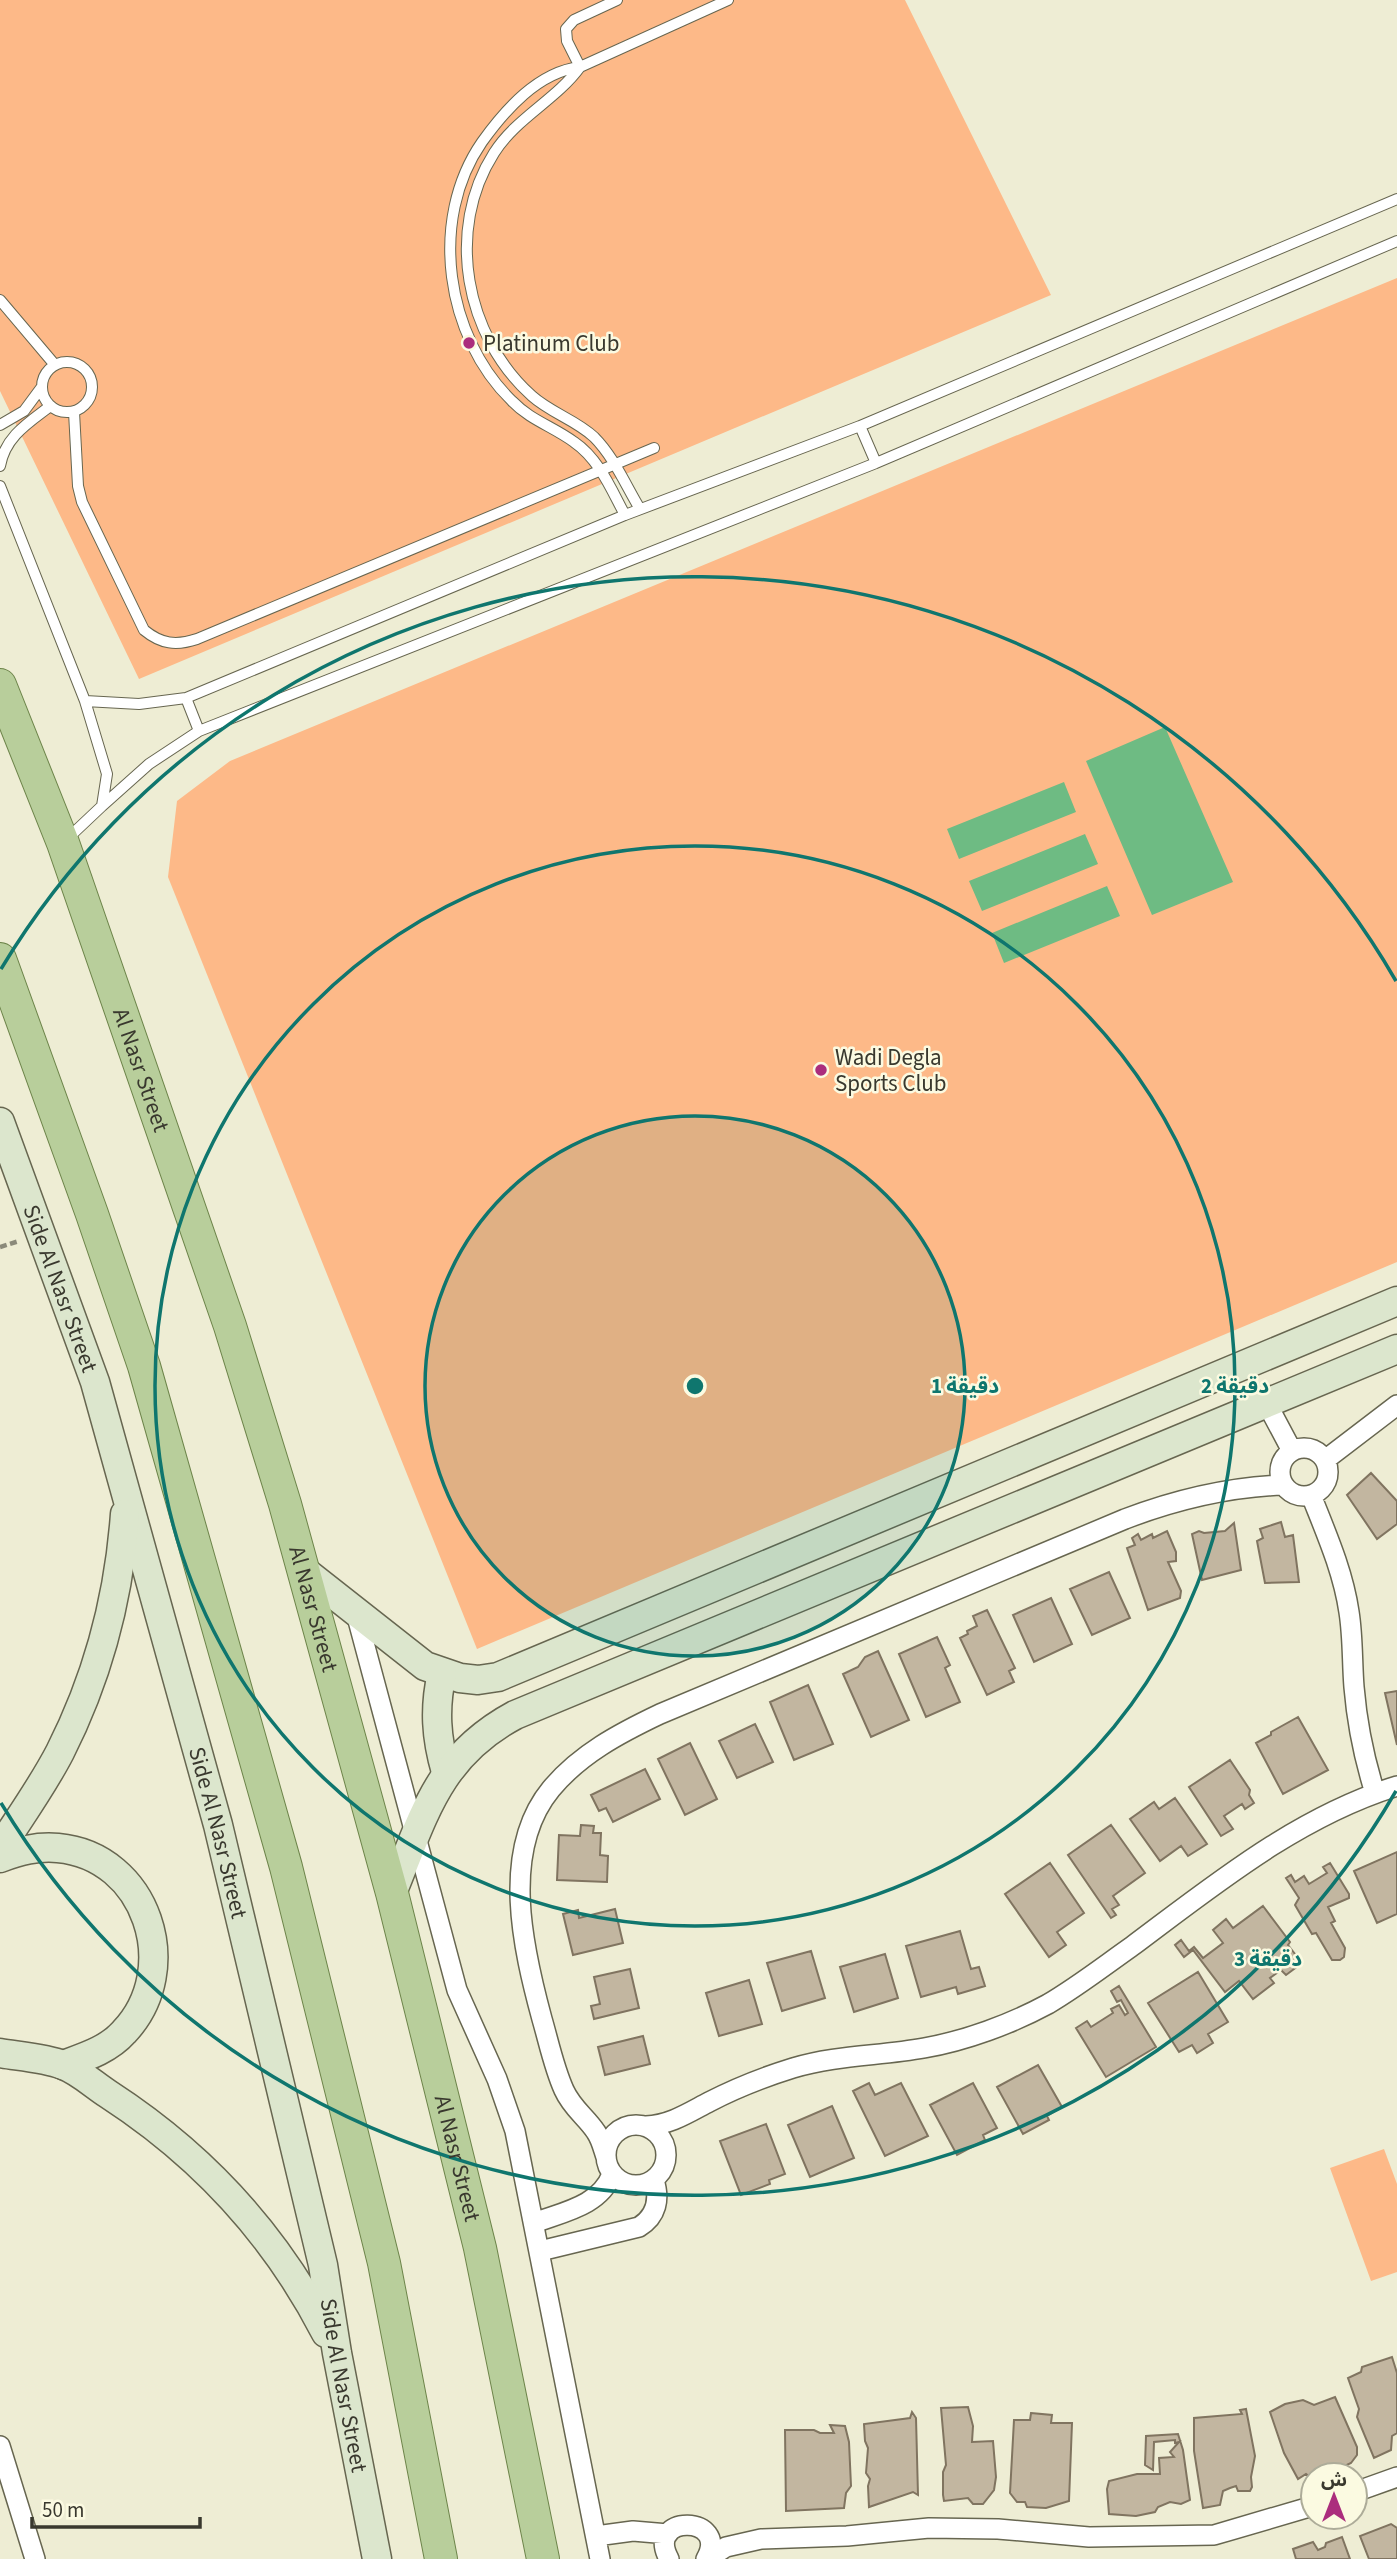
<svg xmlns="http://www.w3.org/2000/svg" width="1397" height="2559" font-family="'Source Sans 3','Noto Sans Arabic',sans-serif">
<style>
.green{fill:#fdb988}
.water{fill:#6ebb83}
.building{fill:#c2b6a0;stroke:#807460;stroke-width:2}
.lines{fill:none;stroke-linecap:round;stroke-linejoin:round}
.lane-casing{stroke:#676650;stroke-width:12}
.street-casing{stroke:#676650;stroke-width:22}
.secondary-casing{stroke:#676650;stroke-width:31}
.primary-casing{stroke:#6d844a;stroke-width:34}
.path{stroke:#8b8a7a;stroke-width:4.5;stroke-dasharray:7 3.5;stroke-linecap:butt}
.lane{stroke:#fff;stroke-width:10}
.street{stroke:#fff;stroke-width:19}
.secondary{stroke:#dce6cd;stroke-width:28}
.primary{stroke:#b8ce9b;stroke-width:32}
.ring{fill:none;stroke:#0f766e;stroke-width:3.5}
.poi-dot{fill:#ab2d7d;stroke:#fbfae1;stroke-width:2.5}
.labels{text-anchor:middle;dominant-baseline:central;stroke-width:5;stroke-linejoin:round;paint-order:stroke}
.poi-label{font-size:23px;fill:#39382e;stroke:#fbfae1;text-anchor:start}
.street-label{font-size:23px;fill:#39382e;stroke:#fbfae1}
.centre{fill:#0f766e;stroke:#fbfae1;stroke-width:3.5}
.ring-label{font-size:21px;text-anchor:middle;font-weight:bold;fill:#0f766e;stroke:#fbfae1;stroke-width:5;stroke-linejoin:round;paint-order:stroke}
</style>
<rect width="100%" height="100%" fill="#eeedd4"/>
<path class="green" d="M0 0H905L1051 295 139 679 0 391Z
M1397 278V1262L477 1649 168 877 177 801 230 761Z
M1384 2149 1397 2184V2272L1371 2281 1330 2168Z"/>
<path class="water" d="M1165 727 1233 882 1152 915 1086 761Z
M1064 782 1076 812 959 859 947 829Z
M1085 834 1098 864 982 911 969 881Z
M1107 886 1120 916 1004 963 992 933Z"/>
<path class="building" d="M1371 1473 1397 1501V1524L1377 1539 1347 1495Z
M1281 1522 1285 1537 1293 1535 1299 1582 1265 1583 1257 1541 1263 1538 1260 1529Z
M1234 1523 1241 1570 1202 1580 1192 1534 1199 1531 1204 1533 1225 1531Z
M1167 1531 1176 1552V1561L1168 1562 1181 1591 1180 1598 1148 1610 1127 1548 1135 1545 1132 1538 1138 1534 1141 1540 1152 1534 1153 1538Z
M1109 1572 1130 1618 1092 1635 1070 1589Z
M1051 1598 1072 1644 1034 1662 1013 1615Z
M987 1610 1015 1668 1009 1671 1014 1682 987 1695 960 1638 968 1634 967 1631 977 1626 973 1616Z
M937 1637 950 1665 945 1668 960 1702 926 1717 899 1654Z
M878 1651 909 1720 871 1737 843 1674 858 1667 865 1657Z
M808 1685 833 1744 794 1760 770 1702Z
M1397 1691V1745L1385 1693Z
M1298 1717 1328 1770 1283 1794 1256 1743 1271 1735V1732Z
M755 1724 773 1762 737 1778 719 1741Z
M690 1743 717 1799 685 1815 658 1759Z
M1230 1760 1250 1790 1249 1795 1254 1803 1245 1809 1242 1804 1224 1816 1233 1829 1221 1836 1189 1787Z
M645 1769 660 1799 613 1822 606 1808 599 1811 591 1795Z
M1175 1798 1207 1844 1188 1856 1181 1846 1160 1861 1130 1819 1154 1802 1159 1809Z
M581 1825 594 1826 593 1833H601L600 1855 608 1856 607 1882 557 1880 559 1835 580 1836Z
M1111 1825 1145 1873 1113 1896 1119 1905 1112 1909 1116 1915 1111 1918 1068 1855Z
M1397 1852V1914L1377 1923 1354 1871Z
M1050 1863 1084 1913 1057 1932 1066 1945 1049 1957 1005 1894Z
M1330 1863 1349 1894V1898L1328 1907 1335 1921 1331 1923 1345 1948 1344 1957 1340 1960H1332L1316 1933 1312 1934 1295 1905 1299 1898 1286 1878 1291 1875 1295 1882 1304 1876 1309 1884 1327 1873 1323 1867Z
M1263 1906 1290 1942 1288 1945 1302 1963 1286 1975 1281 1970 1270 1978 1274 1983 1253 1999 1239 1981 1225 1992 1193 1950 1184 1957 1175 1945 1181 1940 1189 1951 1194 1947 1203 1958 1223 1943 1213 1930 1226 1919 1233 1928Z
M615 1909 623 1943 573 1955 563 1914 578 1910 579 1918Z
M960 1931 971 1969 979 1967 985 1986 958 1994 956 1987 921 1997 906 1946Z
M811 1951 825 1998 782 2011 767 1963Z
M885 1954 898 1998 854 2012 840 1967Z
M630 1969 639 2008 594 2019 591 2006 600 2004 594 1977Z
M1198 1972 1228 2022 1208 2034 1213 2043 1197 2053 1192 2045 1179 2052 1148 2003Z
M749 1980 762 2024 719 2036 706 1993Z
M1119 1986 1156 2047 1106 2077 1076 2028 1087 2021 1091 2027 1113 2013 1111 2009 1119 2005 1125 2015 1128 2013 1121 2000 1117 2002 1111 1991Z
M643 2036 650 2064 605 2075 598 2047Z
M1038 2065 1062 2107 1047 2116 1049 2120 1023 2134 997 2087Z
M869 2083 875 2095 901 2083 928 2136 885 2156 853 2091Z
M973 2083 997 2128 983 2135 985 2140 957 2155 930 2105Z
M832 2106 854 2158 810 2177 788 2125Z
M766 2124 785 2174 769 2180 770 2184 741 2195 720 2141Z
M1392 2357 1397 2373V2433L1392 2436 1391 2450 1374 2458 1357 2417 1359 2409 1348 2378 1361 2372 1362 2367Z
M1335 2397 1357 2447V2455L1351 2463 1326 2475H1313V2479L1306 2474 1298 2479 1284 2453 1270 2412 1285 2404 1303 2400 1314 2405Z
M968 2407 973 2426 972 2442 993 2441 996 2477 994 2490 983 2504H973L968 2498 944 2501 943 2495V2472L946 2465 941 2408Z
M1246 2409 1255 2456 1251 2477 1252 2487 1250 2491H1238L1236 2486 1230 2488 1223 2491 1220 2505 1203 2508 1194 2451V2418L1242 2414 1240 2410Z
M912 2412 916 2418 918 2495 913 2492 869 2507 868 2486 870 2479 866 2473 868 2448 865 2441 864 2424 910 2418Z
M1031 2413 1052 2415 1051 2423H1072L1069 2501 1046 2508 1027 2507 1025 2502H1017L1010 2493 1014 2420H1030Z
M830 2425 845 2426 849 2442 851 2486 846 2493 844 2508 786 2511 785 2430H814L820 2433H834Z
M1178 2434 1183 2450 1190 2500 1181 2504 1170 2502 1158 2507 1155 2512 1136 2516 1109 2514 1107 2489 1109 2481 1137 2474H1160L1159 2458 1174 2457 1170 2452 1179 2442 1175 2443V2440L1154 2442 1153 2470 1145 2465 1146 2436Z
M1391 2524 1397 2528V2559H1369L1360 2536Z
M1342 2537 1350 2559H1296L1293 2549 1313 2542 1318 2550 1325 2547 1326 2543Z"/>
<g class="lines">
<defs>
<path id="lane" d="M580 67C556 100 516 118 494 153 445 230 465 336 532 396 551 413 576 420 594 437 614 457 626 486 640 509
M580 67 567 41 566 29 574 20 617 0
M0 300 55 365
M42 387a25 25 0 1 1 50 0a25 25 0 1 1-50 0Z
M74 412 78 486 82 502 144 630C161 644 176 646 197 639L654 448
M0 425 24 411 41 388
M860 426 876 463
M0 466C5 437 28 423 49 407
M0 486 85 701 107 774 102 806 66 840
M625 515C611 489 599 459 574 442 554 427 530 420 512 401 446 337 428 220 482 142 505 110 538 72 580 67L728 0
M186 698 199 731
M85 701 139 704 186 698 625 515 860 426 1397 199
M102 806 149 764 199 731 876 463 1397 241"/>
<path id="street" d="M1267 1404 1292 1451
M1280 1472a24 24 0 1 1 48 0a24 24 0 1 1-48 0Z
M1325 1460 1397 1405
M1311 1495C1326 1533 1343 1571 1349 1612 1353 1637 1352 1662 1354 1687 1357 1723 1364 1758 1375 1793
M356 1613 457 1990 497 2079 515 2131 600 2559
M606 2155a30 30 0 1 1 60 0a30 30 0 1 1-60 0Z
M646 2126C670 2125 688 2113 709 2102 736 2088 764 2077 793 2068 836 2055 880 2056 924 2048 965 2041 1011 2024 1048 2004 1077 1987 1104 1966 1131 1947 1214 1885 1297 1817 1397 1786
M606 2157C603 2148 601 2139 596 2132 586 2117 572 2108 564 2090 554 2068 549 2043 542 2019 523 1949 500 1851 551 1789 580 1754 620 1733 660 1714L1125 1519C1175 1500 1229 1487 1283 1485
M534 2223C563 2212 600 2206 612 2174
M540 2251 639 2227C657 2216 660 2199 654 2180
M0 2446 35 2559
M1355 2492 1397 2477
M596 2536 633 2531 668 2534
M669 2559C644 2513 731 2515 706 2559
M707 2559 726 2547 761 2539 847 2536 929 2528 998 2529 1089 2537 1214 2535 1313 2506"/>
<g id="secondary">
<path id="s1" d="M0 1122 95 1382 218 1825 323 2265 337 2353 377 2559"/>
<path d="M303 1570 425 1666 460 1678 478 1680 498 1677 1397 1301"/>
<path d="M442 1673C434 1708 436 1738 446 1772"/>
<path d="M0 1848C20 1817 43 1785 60 1752 98 1677 119 1598 125 1514"/>
<path d="M0 1858C19 1851 37 1846 58 1848 147 1856 184 1969 124 2032 108 2050 85 2057 63 2065"/>
<path d="M392 1893C424 1816 437 1757 515 1715L1397 1349"/>
<path d="M0 2053C18 2056 46 2058 63 2065 79 2071 94 2085 108 2094 202 2155 275 2234 326 2333"/>
</g>
<g id="primary">
<path id="s2" d="M0 685 63 843 230 1326 285 1504 392 1893 480 2248 543 2559"/>
<path d="M0 959 92 1214 144 1366 286 1867 384 2263 441 2559"/>
</g>
</defs>
<use href="#lane" class="lane-casing"/>
<use href="#street" class="street-casing"/>
<use href="#secondary" class="secondary-casing"/>
<use href="#primary" class="primary-casing"/>
<path class="path" d="M0 1247 19 1241"/>
<use href="#lane" class="lane"/>
<use href="#street" class="street"/>
<use href="#secondary" class="secondary"/>
<use href="#primary" class="primary"/>
</g>
<circle cx="695" cy="1386" r="270" fill="#0f766e" fill-opacity=".12"/>
<g class="ring">
<circle cx="695" cy="1386" r="270"/>
<circle cx="695" cy="1386" r="540"/>
<path d="M1396 1791A810 810 0 0 1 1 1803M1 969A810 810 0 0 1 1396 981"/>
</g>
<g class="poi-dot">
<circle cx="469" cy="343" r="7"/>
<circle cx="821" cy="1070" r="7"/>
</g>
<g class="labels">
<g class="poi-label">
<text x="483" y="343">Platinum Club</text>
<text x="835" y="1057">Wadi Degla<tspan x="835" dy="26">Sports Club</tspan></text>
</g>
<g class="street-label">
<text stroke="none"><textPath href="#s2" startOffset="410">Al Nasr Street</textPath></text>
<text stroke="none"><textPath href="#s1" startOffset="177">Side Al Nasr Street</textPath></text>
<text stroke="none"><textPath href="#s2" startOffset="976">Al Nasr Street</textPath></text>
<text stroke="none"><textPath href="#s1" startOffset="744">Side Al Nasr Street</textPath></text>
<text stroke="none"><textPath href="#s2" startOffset="1544">Al Nasr Street</textPath></text>
<text stroke="none"><textPath href="#s1" startOffset="1311">Side Al Nasr Street</textPath></text>
</g>
</g>
<circle cx="695" cy="1386" r="10" class="centre"/>
<g class="ring-label">
<text x="965" y="1393">1 دقيقة</text>
<text x="1235" y="1393">2 دقيقة</text>
<text x="1268" y="1966">3 دقيقة</text>
</g>
<g transform="translate(1334 2496)"><circle r="33" fill="#fbfae1" stroke="#adac99" stroke-width="2"/>
<path d="M0-5L12 26L0 18L-12 26Z" fill="#ab2d7d"/>
<text y="-10" font-size="19" font-weight="bold" text-anchor="middle" fill="#39382e">ش</text>
</g>
<path d="M32 2517v10h168v-10" fill="none" stroke="#39382e" stroke-width="3.5"/>
<text x="42" y="2517" font-size="21" fill="#39382e" stroke="#fbfae1" stroke-width="5" paint-order="stroke">50 m</text>
</svg>
